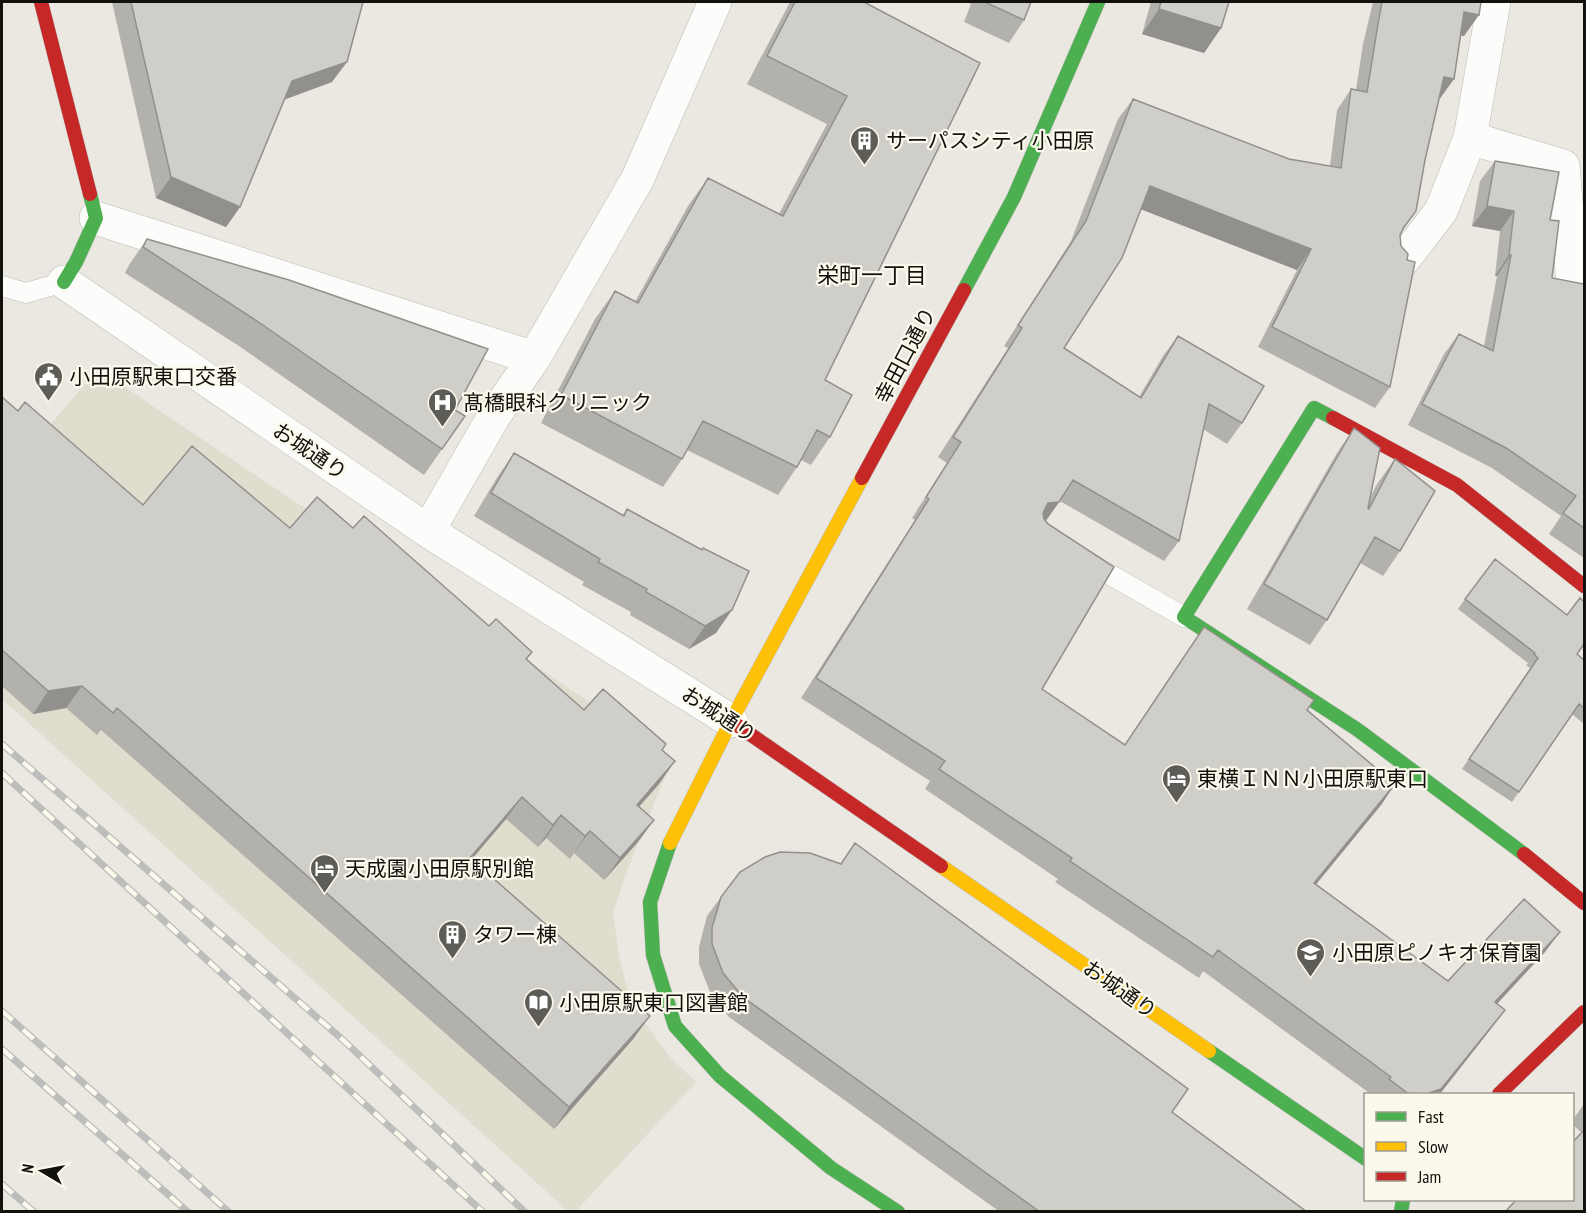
<svg xmlns="http://www.w3.org/2000/svg" width="1586" height="1213" font-family="'PT Sans Narrow','Noto Sans JP',sans-serif">
<style>
.built{fill:#dfddce}
.lines{fill:none;stroke-linecap:round;stroke-linejoin:round}
.lane-casing{stroke:#bdbcb7;stroke-width:21}
.street-casing{stroke:#bdbcb7;stroke-width:34}
.fast-casing{stroke:#bdbcb7;stroke-width:15}
.slow-casing{stroke:#bdbcb7;stroke-width:15}
.jam-casing{stroke:#bdbcb7;stroke-width:15}
.lane{stroke:#fcfcfa;stroke-width:20}
.street{stroke:#fcfcfa;stroke-width:33}
.fast{stroke:#4caf50;stroke-width:14}
.slow{stroke:#ffc107;stroke-width:14}
.jam{stroke:#c62828;stroke-width:14}
.rail-casing{stroke:#bdbdbb;stroke-width:7}
.rail{stroke:#fbf9eb;stroke-width:4.5;stroke-dasharray:14;stroke-linecap:butt}
.wall{fill:#b3b1ac}
.shaded-wall{fill:#92908c}
.building{fill:#d0cec8;stroke:#92908c;stroke-width:1.5}
.labels{text-anchor:middle;dominant-baseline:central;stroke-width:4.5;stroke-linejoin:round;paint-order:stroke}
.poi-label{font-size:21px;fill:#12110c;stroke:#fbf9eb;text-anchor:start}
.street-label{font-size:21px;fill:#12110c;stroke:#fbf9eb}
.neighbourhood-label{font-size:22px;fill:#12110c;stroke:#fbf9eb}
</style>
<rect width="100%" height="100%" fill="#eae8e1"/>
<path class="built" d="M98 369 349 538 652 745 665 777 628 868 613 912 619 956 631 1004 670 1057 696 1082 576 1211H568L2 699V481Z"/>
<g class="lines">
<defs>
<path id="lane" d="M2 286 26 293 64 282
M1088 562 1184 617"/>
<path id="street" d="M1494 2 1470 138 1563 166 1573 283
M96 218 534 358
M1404 259 1441 211 1470 138
M64 282 428 531 731 721
M428 531 494 416 534 358 638 178 715 2"/>
<path id="fast" d="M64 282 76 262 96 218 90 194
M964 290 1014 197 1098 2
M1333 418 1314 408 1184 617 1358 730 1524 854
M670 843 650 902 653 955 675 1026 720 1076 831 1168 898 1212
M1209 1051 1366 1159
M1401 1212 1403 1200"/>
<path id="slow" d="M670 843 731 721 862 478
M941 866 1209 1051"/>
<path id="jam" d="M41 2 90 194
M1333 418 1457 485 1584 586
M862 478 964 290
M731 721 941 866
M1524 854 1584 903
M1499 1094 1584 1012"/>
</defs>
<use href="#lane" class="lane-casing"/>
<use href="#street" class="street-casing"/>
<use href="#fast" class="fast-casing"/>
<use href="#slow" class="slow-casing"/>
<use href="#jam" class="jam-casing"/>
<use href="#lane" class="lane"/>
<use href="#street" class="street"/>
<use href="#fast" class="fast"/>
<use href="#slow" class="slow"/>
<use href="#jam" class="jam"/>
<defs>
<path id="rail" d="M2 744 342 1039 525 1212
M2 773 483 1212
M2 1011 229 1212
M2 1049 188 1212
M2 1184 34 1212"/>
</defs>
<use href="#rail" class="rail-casing"/>
<use href="#rail" class="rail"/>
</g>
<path class="wall" d="M112 2H363L332 82 285 99 240 207 226 227 156 198Z
M790 2H864L825 380 830 437 811 465 801 460 797 467 778 495 687 450 682 459 663 487 541 423 595 319 615 291 635 302 688 206 708 178 779 214 827 124 747 84Z
M966 2H1031L1024 20 1009 43 964 22 971 4Z
M1151 2H1229L1221 28 1204 53 1142 34Z
M1373 2H1481L1464 36 1461 35 1439 99 1425 160 1416 211 1402 231 1400 235 1390 387 1375 408 1258 347 1297 270 1141 209 1064 348 1139 397 1163 356 1178 336 1242 423 1227 444 1203 429 1179 541 1164 561 1060 501 1046 521 1042 689 1125 744 1204 627 1395 784 1381 805 1316 884 1448 981 1545 952 1497 1004 1490 1030 1439 1095H1372L1203 971 1199 978 1055 882 1058 879 925 789 930 781 801 698 915 520 912 518 947 463 938 457 1008 348 1004 346 1071 241 1118 119 1133 99 1289 159 1330 166 1337 110 1351 89 1356 90 1363 44Z
M1495 161 1550 220 1552 278 1584 284V558L1549 534 1561 516 1492 468 1408 425 1444 354 1459 334 1484 346 1497 276H1495L1500 231 1472 226 1480 181Z
M147 239 455 410 442 449 424 475 239 346 125 273 129 265Z
M2 397 18 411 143 505 290 528H353L527 659 584 710 662 750 675 761 659 784 639 807 654 820 638 842 604 880 574 853 570 859 546 838 538 847 506 819 472 859 634 1038 554 1129 101 730 97 735 66 708 33 714 2 686Z
M1354 428 1369 500 1377 484 1395 459 1400 551 1383 576 1360 563 1327 620 1310 645 1247 609 1337 453Z
M514 453 623 515 627 509 716 633 689 649 630 615 631 612 582 585 584 582 474 516 498 476Z
M1465 599 1584 646 1577 654 1584 660V724L1572 714 1512 802 1462 769 1530 668 1526 665 1528 663 1458 609Z
M840 864 1172 1112 1307 1212H1000L729 1017 710 992 699 964V947L707 916 721 897Z
M1584 1104V1212L1582 1133 1572 1124V1121Z"/>
<path class="shaded-wall" d="M1159 9 1221 28 1204 53 1142 34Z
M1464 12 1479 15 1464 36 1450 33Z
M347 62 332 82 278 102 292 81Z
M1444 77 1454 79 1439 100Z
M171 177 240 207 226 227 156 198Z
M1150 186 1311 249 1297 270 1135 207Z
M1487 206 1514 211 1500 231 1472 226Z
M1509 255H1511L1497 276H1495Z
M1059 502 1044 523 1034 524 1048 503Z
M732 610 716 633 689 649 705 626Z
M82 686 66 708 33 714 48 691Z
M675 761 659 784 621 827 637 805Z
M1395 784 1381 805 1300 904 1314 883Z
M522 797 506 819 454 880 470 858Z
M561 815 546 838 538 847 553 825Z
M654 820 638 842 604 880 620 858Z
M590 831 574 853 570 859 585 836Z
M1560 932 1545 952 1480 1022 1495 1002Z
M1505 1010 1490 1030 1439 1095H1423Z
M650 1016 634 1038 554 1129 569 1107Z"/>
<path class="building" d="M131 2H363L347 62 292 81 240 207 171 177Z
M795 2H864L980 63 825 380 852 395 830 437 817 430 797 467 703 421 682 459 561 395 615 291 638 303 708 178 783 216 847 96 767 56Z
M985 2H1031L1024 20Z
M1161 2H1229L1221 28 1159 9Z
M1382 2H1481L1479 15 1464 12 1454 79 1444 77 1425 160 1416 211 1404 227 1400 235 1401 246 1408 254 1407 260 1415 262 1390 387 1272 327 1311 249 1150 186 1122 258 1064 348 1141 398 1178 336 1264 386 1242 423 1209 404 1179 541 1073 480 1059 502 1048 503 1043 513 1044 519 1048 524 1114 567 1042 689 1125 745 1204 627 1314 700 1307 710 1395 784 1314 883 1448 981 1524 899 1560 932 1495 1002 1505 1010 1441 1089 1423 1095H1410L1389 1079 1391 1077 1218 950 1213 957 1070 861 1072 858 939 769 945 761 816 678 929 499 926 497 961 442 953 437 1022 328 1018 325 1086 221 1133 99 1289 159 1341 168 1351 89 1367 92 1378 24Z
M1495 161 1559 172 1550 220 1559 221 1552 278 1584 284V528L1563 513 1576 496 1506 448 1422 404 1459 334 1493 351 1511 255H1509L1514 211 1487 206Z
M147 239 289 280 488 349 455 410 465 416 442 449 257 321 143 247Z
M2 397 18 411 25 402 143 505 192 446 290 528 317 497 353 528 364 516 489 626 496 619 532 652 526 659 584 710 603 689 666 744 662 750 675 761 637 805 654 820 620 858 590 831 585 836 561 815 553 825 522 797 470 858 650 1016 569 1107 117 708 113 713 82 686 48 691 2 650Z
M1354 428 1380 448 1368 508 1369 509 1395 459 1435 491 1400 551 1375 537 1327 620 1264 584Z
M514 453 624 516 627 509 702 550 703 548 749 571 732 610 705 626 646 592 647 589 598 562 600 559 491 493Z
M1495 559 1567 615 1580 598 1584 602V644L1577 654 1584 660V708L1579 704 1519 792 1469 759 1538 658 1534 654 1535 653 1465 599Z
M855 843 1188 1089 1172 1112 1307 1212H1040L743 997 723 973 712 944V928L721 897 740 872 765 857 780 852 810 853 841 864Z
M1584 1130V1212H1505L1516 1200H1572V1143Z"/>
<defs>
<symbol id="building-pin" viewBox="-11 -11 22 30"><path d="M0 17L-7.5 6A9.5 9.5 0 1 1 7.5 6Z" fill="#5e5c57" stroke="#fbf9eb"/><path d="M-4-6H4V6H1V3H-1V6H-4ZM-2.5-4.3h1.7v1.8h-1.7ZM.8-4.3h1.7v1.8H.8ZM-2.5-1h1.7V.8h-1.7ZM.8-1h1.7V.8H.8Z" fill="#fff"/></symbol>
<symbol id="civic-pin" viewBox="-11 -11 22 30"><path d="M0 17L-7.5 6A9.5 9.5 0 1 1 7.5 6Z" fill="#5e5c57" stroke="#fbf9eb"/><path d="M-.6-6.5H3V-4.5H.6V-3L4-1V1h2V6H-6V1h2V-1L-.6-3ZM-1.2 2.5V6h2.4V2.5Z" fill="#fff"/></symbol>
<symbol id="hospital-pin" viewBox="-11 -11 22 30"><path d="M0 17L-7.5 6A9.5 9.5 0 1 1 7.5 6Z" fill="#5e5c57" stroke="#fbf9eb"/><path d="M-5-5h3v3.5h4V-5h3V5h-3V1.5h-4V5h-3Z" fill="#fff"/></symbol>
<symbol id="hotel-pin" viewBox="-11 -11 22 30"><path d="M0 17L-7.5 6A9.5 9.5 0 1 1 7.5 6Z" fill="#5e5c57" stroke="#fbf9eb"/><path d="M-6-4.5h1.5V1H6V5H4.5V3h-9V5H-6ZM-4 0a1.8 1.8 0 1 1 3.6 0ZM.5 0V-2.5h3Q6-2.5 6 0Z" fill="#fff"/></symbol>
<symbol id="school-pin" viewBox="-11 -11 22 30"><path d="M0 17L-7.5 6A9.5 9.5 0 1 1 7.5 6Z" fill="#5e5c57" stroke="#fbf9eb"/><path d="M0-5L7-2L0 1L-7-2ZM-4 1L0 2.5L4 1V4Q0 6-4 4Z" fill="#fff"/></symbol>
<symbol id="library-pin" viewBox="-11 -11 22 30"><path d="M0 17L-7.5 6A9.5 9.5 0 1 1 7.5 6Z" fill="#5e5c57" stroke="#fbf9eb"/><path d="M-6-4Q-3-5.5-.7-3.5V5Q-3 3-6 4ZM6-4Q3-5.5 .7-3.5V5Q3 3 6 4Z" fill="#fff"/></symbol>
</defs>
<g fill-rule="evenodd">
<use href="#building-pin" x="848" y="124" width="33" height="45"/>
<use href="#civic-pin" x="32" y="360" width="33" height="45"/>
<use href="#hospital-pin" x="426" y="386" width="33" height="45"/>
<use href="#hotel-pin" x="1160" y="762" width="33" height="45"/>
<use href="#hotel-pin" x="308" y="852" width="33" height="45"/>
<use href="#building-pin" x="436" y="918" width="33" height="45"/>
<use href="#school-pin" x="1294" y="936" width="33" height="45"/>
<use href="#library-pin" x="522" y="986" width="33" height="45"/>
</g>
<g class="labels">
<g class="poi-label">
<text x="886" y="140">サーパスシティ小田原</text>
<text x="69" y="376">小田原駅東口交番</text>
<text x="463" y="402">髙橋眼科クリニック</text>
<text x="1197" y="778">東横ＩＮＮ小田原駅東口</text>
<text x="345" y="868">天成園小田原駅別館</text>
<text x="473" y="934">タワー棟</text>
<text x="1332" y="952">小田原ピノキオ保育園</text>
<text x="559" y="1002">小田原駅東口図書館</text>
</g>
<g class="street-label">
<text transform="translate(905 355) rotate(-62)">幸田口通り</text>
<text transform="translate(310 451) rotate(34)">お城通り</text>
<text transform="translate(719 714) rotate(33)">お城通り</text>
<text transform="translate(1120 989) rotate(35)">お城通り</text>
</g>
<g class="neighbourhood-label">
<text x="872" y="275">栄町一丁目</text>
</g>
</g>
<rect width="1586" height="1213" fill="none" stroke="#12110c" stroke-width="6"/>
<rect x="1364" y="1093" width="210" height="108" fill="#fbf9eb" stroke="#9e9c92" stroke-width="1.5"/>
<rect x="1376" y="1112" width="30" height="9" fill="#4caf50" stroke="#9e9c92" stroke-width="1.5"/>
<text x="1418" y="1123" font-size="18" fill="#12110c">Fast</text>
<rect x="1376" y="1142" width="30" height="9" fill="#ffc107" stroke="#9e9c92" stroke-width="1.5"/>
<text x="1418" y="1153" font-size="18" fill="#12110c">Slow</text>
<rect x="1376" y="1172" width="30" height="9" fill="#c62828" stroke="#9e9c92" stroke-width="1.5"/>
<text x="1418" y="1183" font-size="18" fill="#12110c">Jam</text>
<g transform="translate(42 1171) rotate(280)" stroke="#fbf9eb" stroke-width="4.5" paint-order="stroke">
<path d="M0-4.5L10 22L0 15L-10 22Z" fill="#12110c"/>
<text y="-9" font-size="16" font-weight="bold" text-anchor="middle" fill="#12110c">N</text>
</g>
</svg>
